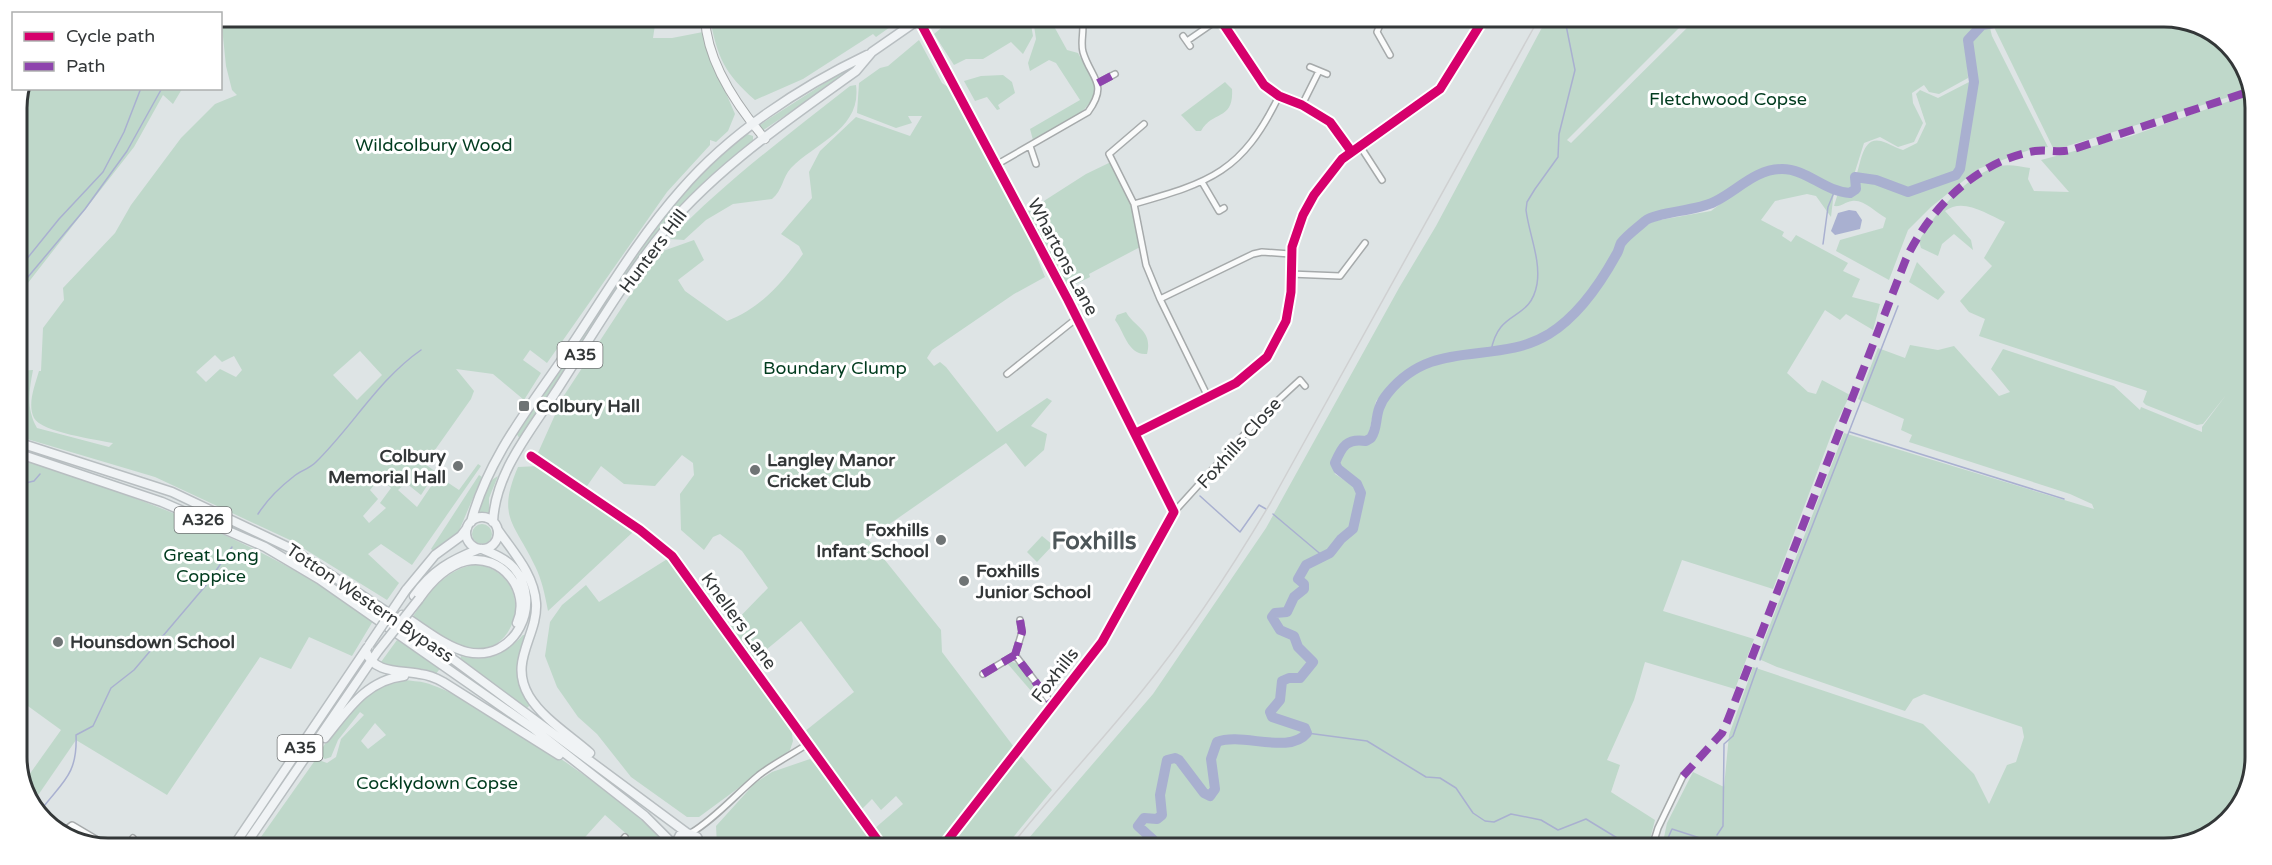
<svg xmlns="http://www.w3.org/2000/svg" width="2272" height="865" font-family="'Varela Round',sans-serif">
<style>
.green{fill:#bfd8ca;fill-rule:evenodd}
.water{fill:#a9b0d0}
.lines{fill:none;stroke-linecap:round;stroke-linejoin:round}
.stream{stroke:#a9b0d0;stroke-width:1.5}
.river{stroke:#a9b0d0;stroke-width:10}
.street-casing{stroke:#a6aaab;stroke-width:8}
.secondary-casing{stroke:#a6aaab;stroke-width:10}
.primary-casing{stroke:#b8bec1;stroke-width:11}
.street{stroke:#fafbfb;stroke-width:5}
.secondary{stroke:#f5f7f8;stroke-width:8}
.primary{stroke:#f0f3f5;stroke-width:8}
.rail{stroke:#cfd0d1;stroke-width:1.5}
.primary-bridge-casing{stroke:#b8bec1;stroke-width:11;stroke-linecap:butt}
.primary-bridge{stroke:#f0f3f5;stroke-width:8}
.quiet{stroke:#8e44ad;stroke-width:8;stroke-dasharray:15 8;stroke-linecap:butt}
.cycleway-casing{stroke:#fff;stroke-width:13}
.cycleway{stroke:#d6006c;stroke-width:9}
.poi-dot{fill:#6f7475;stroke:#fff;stroke-width:2}
.labels{text-anchor:middle;dominant-baseline:central;stroke-width:6;stroke-linejoin:round;paint-order:stroke}
.shield{fill:#fff;stroke:#707374;stroke-width:1.5}
.shield-label{font-size:16px;font-weight:bold;fill:#333738}
.park-label{font-size:18px;fill:#003b1e;stroke:#fff}
.street-label{font-size:18px;fill:#333738;stroke:#fff}
.poi-label{font-size:18px;font-weight:bold;fill:#333738;stroke:#fff;text-anchor:start}
.district-label{font-size:24px;font-weight:bold;fill:#4d5659;stroke:#fff}
.rim{fill:none;stroke:#333738;stroke-width:3}
</style>
<rect width="100%" height="100%" fill="#dee4e5"/>
<path class="green" d="M221 17 656 18 653 38H672L703 32 710 56 735 114 728 131 716 142 710 140V145L667 192 547 363 530 350 523 360 541 373 524 400 493 374 456 369 474 391 471 399 425 464 436 472 421 495 406 483 398 490 417 507 438 476 459 490 478 464 481 466 412 565 381 544 368 554 399 583 387 600 290 540 155 477 17 436V371L33 370C29 391 26 409 37 428L109 447 113 443C98 440 41 432 34 418 27 404 35 385 39 371H41L43 328 64 300 63 288 115 233 131 205 181 138 215 104 237 95 232 90 226 66ZM360 351 382 375 357 400 333 375ZM215 355 222 362 234 356 242 370 236 377 220 369 206 382 196 372ZM380 478 391 488 380 503 386 508 369 523 363 516 378 499 370 490Z
M710 18H903L876 37 873 34 803 79 755 100C725 74 717 57 710 18Z
M952 19H1030L1033 36 1023 54 1011 42 983 59H966L954 65 934 34Z
M1033 19H1050L1067 50 1078 53C1083 63 1094 77 1095 87 1097 112 1051 130 1033 140L1030 129 1080 100 1056 63 1049 60 1030 71 1028 63 1036 39Z
M1546 20H1687L1567 140 1571 143 1695 20 1988 21 1981 23 1966 38 1968 78 1939 94 1929 92 1924 85 1912 93 1913 103 1923 123 1914 142 1898 147 1880 137 1864 143 1853 178 1854 190C1834 197 1810 172 1790 168 1760 163 1733 193 1707 204 1689 212 1666 208 1648 217 1629 226 1620 244 1610 262L1612 264 1621 253 1623 244 1634 233 1654 221 1711 211 1757 176 1787 170 1834 191 1831 217 1816 196 1807 194 1775 201 1761 220 1784 232 1782 236 1791 242 1796 235 1848 263 1843 271 1860 279 1852 297 1880 304 1873 330 1846 314 1840 320 1825 310 1787 373 1808 392 1816 394 1822 380 1850 395 1835 425 1773 589 1682 560 1663 611 1754 639 1735 689 1645 662 1634 700 1607 760 1620 765 1611 792 1655 820 1648 847 1022 846 1153 694 1266 528 1399 288 1436 226ZM1395 382 1396 384 1379 407 1374 439 1350 443 1337 461C1341 480 1359 471 1364 501L1357 506 1355 528 1325 558 1323 555 1351 528C1354 519 1358 494 1355 487L1335 474C1327 448 1345 438 1368 437L1376 401Z
M2009 21H2194L2237 53 2250 87 2242 93 2054 150 1993 25 2005 26Z
M1989 24 1992 36 2048 147 2032 149 1978 169 1931 207 1908 230 1889 280 1836 251 1840 240 1883 228 1886 218C1876 213 1864 199 1852 201 1844 202 1842 207 1834 206L1838 193 1853 194 1857 190 1856 178 1877 181 1909 193 1960 175 1975 85 1970 39Z
M919 40 942 83 954 91 1023 223 1045 277 1014 294 932 350 927 358 934 366 940 362 946 367 997 432 1047 398 1052 401 1031 426 1047 434 1044 450 1025 467 1006 443 868 539 941 630 942 652 1017 751 943 846 887 845 874 829 903 804 896 796 881 810 872 799 861 810 804 732 854 692 801 621 755 659 731 626 768 588 742 551 720 534 713 537 704 550 681 530 680 494 694 475 693 463 682 455 655 486 624 484 601 466 585 489 537 455 563 397 628 298 663 251 694 240 704 260 678 280 685 291 727 321C761 308 782 283 803 254L799 246 781 234 812 198 809 172 820 151 856 117 910 136 922 116H908L912 123 896 128 857 113 859 83 880 68 888 66Z
M859 64 850 72 762 131 759 126 767 120 853 65Z
M1003 75 1012 82 1015 93 998 105 1000 109 997 110 987 97 975 101 964 81 981 76Z
M1225 82 1232 89C1234 121 1213 110 1201 131H1196L1181 115Z
M1969 82 1972 85 1958 171 1955 174C1941 179 1922 193 1906 191 1890 188 1874 179 1856 176 1861 164 1862 136 1881 141 1889 143 1895 148 1903 150L1917 143 1926 124 1916 94 1920 90 1938 98Z
M856 85C862 129 815 143 791 168 782 178 783 190 772 199L733 204 706 220 684 240 670 239C724 182 788 135 850 86Z
M23 89H182L173 104 163 95 134 147 17 297V102Z
M2252 93 2255 102 2251 787 2215 833 2164 848 1662 847 1667 823 1693 772 1724 787 1729 735 1753 667 1923 724 1974 774 1989 804 2007 765 2016 762 2024 737 2022 727 1924 694 1913 699 1905 711 1777 667 1759 659 1763 643 1844 433 2094 509 2092 504 2070 494 1909 442 1912 435 1901 430 1904 419 1858 399 1878 348 1905 358 1910 345 1938 350 1954 346 1999 396 2010 392 1991 369 2003 349 2114 386 2140 410 2141 407 2202 432V427L2226 395 2203 424 2197 425 2146 405 2143 402 2147 391 1979 336 1985 319 1969 312 1960 301 1992 266 1984 258 2005 222C1987 214 1963 197 1945 211L1971 240 1973 250 1954 234 1942 244 1938 256 1921 248 1919 241C1933 215 1970 171 2001 166 2010 164 2021 167 2030 168L2028 179 2034 191 2069 192 2041 160 2131 136Z
M747 134 753 136V144L675 213 653 238 520 439 516 433 636 256 682 194 712 161Z
M1113 161 1129 190 1142 246 1089 274 1090 277 1070 287 1069 284 1061 288 1022 215 1086 174Z
M1917 262 1945 292 1938 300 1909 282Z
M1126 312C1135 328 1153 330 1147 354 1128 356 1124 331 1115 320L1117 315Z
M17 458C146 500 262 540 373 621L352 656 309 637 291 669 260 657 167 795 76 740 32 804 24 782 61 730 21 701 24 697 17 691Z
M539 466 633 532 548 611C545 595 542 580 535 566 515 523 496 518 518 467Z
M479 475 482 477 458 533 434 552 431 549Z
M498 476 489 498V514H477C480 498 483 484 498 476Z
M472 534a10 10 0 1 1 20 0a10 10 0 1 1-20 0Z
M1042 536 1053 545 1037 562 1027 552Z
M672 556 790 721 793 741 790 750 699 817H687L631 777 597 734 578 717 557 687 545 656 550 622 562 605 586 585 599 602Z
M477 564C537 576 519 654 474 649 451 647 430 629 412 618 429 592 445 569 477 564Z
M523 635H526L518 669 530 705 527 708 460 660 461 656C489 663 504 655 523 635Z
M397 640 441 667 436 674C418 668 398 670 381 662Z
M1012 662C1024 664 1035 681 1036 693L1032 692 1007 663Z
M404 680C411 681 419 681 426 683 476 697 636 804 666 845H639L605 815 578 845 256 844 316 759 327 763 336 757 341 739 364 715 360 712 338 740 331 757 325 759 319 755C332 728 372 682 404 680ZM375 723 386 735 368 749 361 741Z
M1021 756 1052 790 1006 846H950Z
M810 759 832 784 875 845H717L716 826 755 783 772 772Z"/>
<path class="water" d="M1849 210 1856 211 1862 220 1860 229 1835 235 1831 231 1838 213Z"/>
<g class="lines">
<path class="stream" d="M1823 244 1828 207 1835 190
M17 271 59 219 103 172 124 132 141 88
M17 290 85 209 127 151 162 88
M1491 351C1499 307 1530 323 1537 284 1541 260 1529 234 1526 210L1527 202 1535 189 1558 157 1559 134 1575 70 1565 20
M1850 432 2064 499
M17 485 34 481 40 474
M1200 496 1240 532 1259 505 1266 509
M258 514C267 500 280 487 293 477 300 471 309 469 316 462 352 427 379 379 421 350
M1273 514 1324 557
M1760 660 1898 306
M1307 733 1367 741 1426 777 1440 778 1456 788 1473 813 1485 821 1494 822 1511 814 1541 820 1558 830 1586 819 1632 847
M38 814C60 783 78 777 76 735L93 726 111 688 134 670 207 584 232 547
M1717 835 1723 826 1724 744 1733 736 1757 668
M1664 847 1672 829 1728 847"/>
<path class="river" d="M1160 846 1138 826 1144 818 1157 819 1162 815 1160 795 1167 760 1175 758 1179 760 1204 793 1210 796 1215 789 1211 759 1217 742C1242 732 1289 755 1307 733L1305 728 1272 717 1270 712 1280 700 1282 681 1289 678H1300L1313 662 1298 647 1294 636 1280 630 1272 617 1275 613 1287 612 1294 597 1304 589V584L1298 579 1306 565 1330 553 1341 539 1353 529 1361 493 1357 484 1338 469 1335 463C1342 446 1347 438 1366 441L1371 438C1380 425 1372 412 1388 393 1434 336 1495 367 1549 334 1578 316 1600 284 1616 255 1619 251 1619 247 1621 243 1627 235 1637 228 1645 221 1656 212 1697 211 1714 202 1737 191 1755 169 1782 169 1807 169 1825 192 1850 193L1856 189 1855 177 1876 180 1908 192 1956 175 1960 169 1974 82 1968 40 1982 25 2006 21"/>
<defs>
<path id="street" d="M1220 19 1264 85 1279 96 1302 105 1330 122 1351 151
M919 20 1068 300 1174 512
M1382 20 1377 32 1390 55
M1183 36 1190 46
M1187 41 1219 19
M1310 67 1327 74
M1098 83 1115 74
M1302 105 1319 71
M1144 124 1109 154 1134 204 1146 265 1160 299 1208 397
M1030 146 1036 164
M1360 146 1382 180
M996 165 1088 112C1109 83 1091 79 1083 52 1080 41 1085 30 1082 19
M1202 182 1219 211 1224 208
M1134 204C1211 182 1242 172 1279 96
M1290 274 1340 276 1365 243
M1160 299 1253 254 1262 252 1290 254
M1007 374 1077 318
M1136 433 1236 383 1267 357 1286 321 1291 292 1292 247 1303 215 1314 195 1342 159 1440 89 1483 20
M531 456 640 530 672 556 881 845
M1020 620 1022 632 1015 655 1053 705
M983 674 1015 655
M63 832 72 825 104 844
M691 833C716 818 736 794 759 775 773 764 791 755 806 745
M129 844 133 838
M619 845 625 837
M943 846 1102 642 1174 512 1261 416 1300 380 1305 386
M1652 847 1658 828 1683 776"/>
<path id="secondary" d="M705 18C707 63 737 106 765 139"/>
<path id="primary" d="M17 442 172 492 290 548 407 625 687 833
M17 453 162 502 265 547 319 579 534 729 645 816 674 845
M466 533a16 16 0 1 1 32 0a16 16 0 1 1-32 0Z
M471 522C487 461 526 412 561 361 600 304 635 242 681 190 730 133 800 87 867 55
M493 522C495 473 530 432 555 393 588 342 619 289 656 241 709 173 786 121 856 71L872 52 921 18
M498 530C513 552 534 574 536 603 538 636 508 661 529 696 543 719 571 736 590 753
M406 590 435 555 461 536 467 528
M414 596C431 571 451 560 479 549
M419 599C430 583 446 566 466 561 502 553 531 591 517 623
M402 615C422 627 445 647 467 652 515 663 544 603 514 568 506 559 494 554 482 549
M366 651C373 674 401 670 420 674 429 675 436 678 443 682L559 755
M325 738C347 711 366 680 404 676
M235 844 367 648
M246 844 378 651
M675 845 680 835 687 833 697 837 701 845"/>
</defs>
<use href="#street" class="street-casing"/>
<use href="#secondary" class="secondary-casing"/>
<use href="#primary" class="primary-casing"/>
<use href="#street" class="street"/>
<use href="#secondary" class="secondary"/>
<use href="#primary" class="primary"/>
<path class="rail" d="M1011 846C1053 793 1099 744 1142 691 1190 632 1232 568 1271 502L1538 20"/>
<defs>
<path id="primary-bridge" d="M369 645 406 590
M378 651 419 599"/>
</defs>
<use href="#primary-bridge" class="primary-bridge-casing"/>
<use href="#primary-bridge" class="primary-bridge"/>
<path class="quiet" d="M1098 83 1115 74
M1020 620 1022 632 1015 655 1053 705
M983 674 1015 655
M1683 776 1722 733 1727 722 1906 259C1930 208 1977 161 2035 151 2047 149 2058 153 2071 150L2251 91"/>
<defs>
<path id="cycleway" d="M1220 19 1264 85 1279 96 1302 105 1330 122 1351 151
M919 20 1068 300 1174 512 1102 642 943 846
M1136 433 1236 383 1267 357 1286 321 1291 292 1292 247 1303 215 1314 195 1342 159 1440 89 1483 20
M531 456 640 530 672 556 881 845"/>
</defs>
<use href="#cycleway" class="cycleway-casing"/>
<use href="#cycleway" class="cycleway"/>
</g>
<g class="poi-dot">
<rect x="518" y="400" width="12" height="12" rx="3"/>
<circle cx="458" cy="466" r="6"/>
<circle cx="755" cy="470" r="6"/>
<circle cx="941" cy="540" r="6"/>
<circle cx="964" cy="581" r="6"/>
<circle cx="58" cy="642" r="6"/>
</g>
<g class="labels">
<g class="shield">
<rect x="557.5" y="342" width="45" height="26" rx="4.5"/>
<rect x="174.5" y="507" width="57" height="26" rx="4.5"/>
<rect x="277.5" y="735" width="45" height="26" rx="4.5"/>
</g>
<g class="shield-label">
<text x="580" y="355">A35</text>
<text x="203" y="520">A326</text>
<text x="300" y="748">A35</text>
</g>
<g class="park-label">
<text x="1728" y="99">Fletchwood Copse</text>
<text x="434" y="145">Wildcolbury Wood</text>
<text x="835" y="368">Boundary Clump</text>
<text x="211" y="555">Great Long<tspan x="211" dy="21">Coppice</tspan></text>
<text x="437" y="783">Cocklydown Copse</text>
</g>
<g class="street-label">
<text transform="translate(653 251) rotate(-53)">Hunters Hill</text>
<text transform="translate(1063 257) rotate(62)">Whartons Lane</text>
<text transform="translate(1239 443) rotate(-48)">Foxhills Close</text>
<text transform="translate(370 603) rotate(34)">Totton Western Bypass</text>
<text transform="translate(739 621) rotate(54)">Knellers Lane</text>
<text transform="translate(1055 675) rotate(-52)">Foxhills</text>
</g>
<g class="poi-label">
<text x="536" y="406">Colbury Hall</text>
<text x="446" y="456" text-anchor="end">Colbury<tspan x="446" dy="21">Memorial Hall</tspan></text>
<text x="767" y="460">Langley Manor<tspan x="767" dy="21">Cricket Club</tspan></text>
<text x="929" y="530" text-anchor="end">Foxhills<tspan x="929" dy="21">Infant School</tspan></text>
<text x="976" y="571">Foxhills<tspan x="976" dy="21">Junior School</tspan></text>
<text x="70" y="642">Hounsdown School</text>
</g>
<g class="district-label">
<text x="1094" y="541">Foxhills</text>
</g>
</g>
<path d="M0 0H2272V865H0ZM108 27H2164A81 81 0 0 1 2245 108V757A81 81 0 0 1 2164 838H108A81 81 0 0 1 27 757V108A81 81 0 0 1 108 27Z" fill="#fff" fill-rule="evenodd"/>
<path class="rim" d="M108 27H2164A81 81 0 0 1 2245 108V757A81 81 0 0 1 2164 838H108A81 81 0 0 1 27 757V108A81 81 0 0 1 108 27Z"/>
<rect x="12" y="12" width="210" height="78" fill="#ffffff" stroke="#adafaf" stroke-width="1.5"/>
<rect x="24" y="32" width="30" height="9" fill="#d6006c" stroke="#adafaf" stroke-width="1.5"/>
<text x="66" y="42" font-size="18" fill="#333738">Cycle path</text>
<rect x="24" y="62" width="30" height="9" fill="#8e44ad" stroke="#adafaf" stroke-width="1.5"/>
<text x="66" y="72" font-size="18" fill="#333738">Path</text>
</svg>
